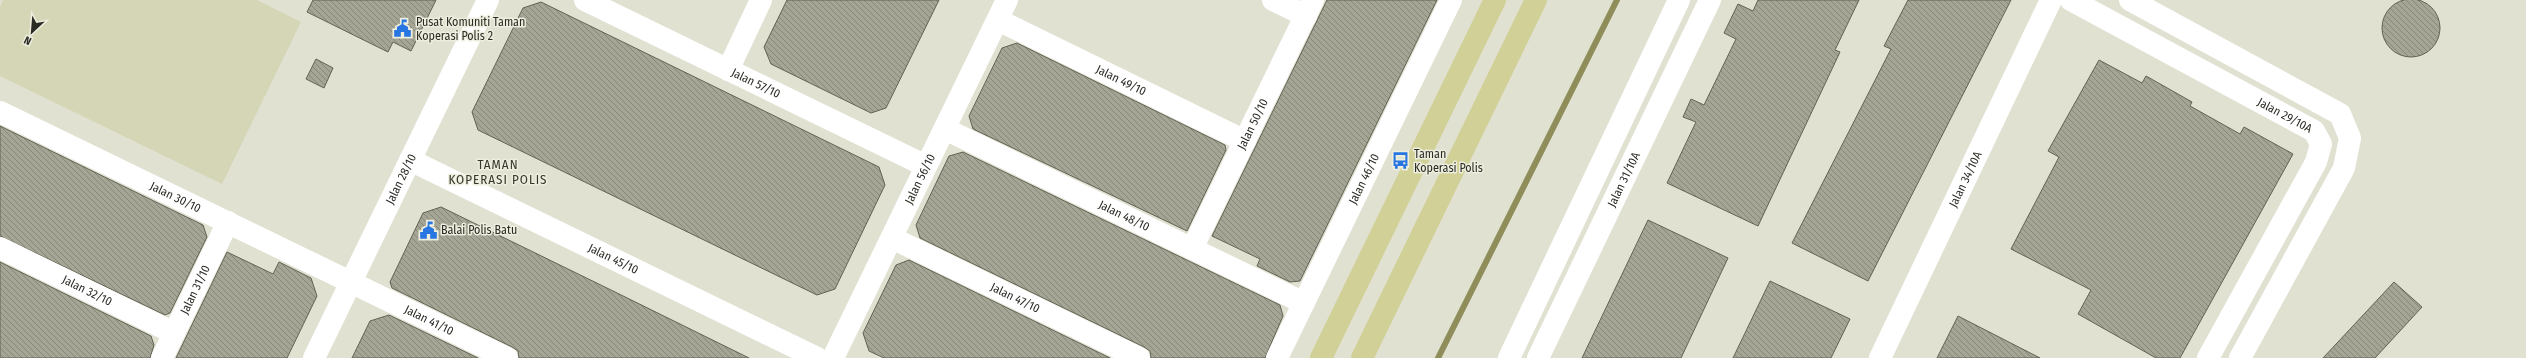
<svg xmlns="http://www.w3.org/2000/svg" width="2526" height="358" font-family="'Fira Sans Condensed',sans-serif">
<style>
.green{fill:#d5d6b5}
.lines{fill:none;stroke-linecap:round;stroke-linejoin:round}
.stream{stroke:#8f8e5b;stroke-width:6}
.building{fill:url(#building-back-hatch);stroke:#626255}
.street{stroke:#fff;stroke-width:22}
.primary{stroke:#d1d096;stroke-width:22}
.labels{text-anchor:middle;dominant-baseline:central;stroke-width:3;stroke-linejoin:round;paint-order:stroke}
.poi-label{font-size:12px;fill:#2b2b25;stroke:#eeeedf;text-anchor:start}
.street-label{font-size:12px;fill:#2b2b25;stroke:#eeeedf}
.neighbourhood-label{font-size:13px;letter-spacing:1px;fill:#36362a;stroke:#eeeedf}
</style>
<defs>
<pattern id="building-back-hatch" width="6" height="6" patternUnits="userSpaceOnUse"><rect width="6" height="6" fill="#a5a596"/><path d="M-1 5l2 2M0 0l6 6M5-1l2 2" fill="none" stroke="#87877a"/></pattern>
</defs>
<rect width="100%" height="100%" fill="#e1e1d2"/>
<path class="green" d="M3 0H257L301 22 222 184 0 76V7Z"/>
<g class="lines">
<path class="stream" d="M1438 358 1617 0"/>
</g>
<path class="building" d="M2382 28a29 29 0 1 1 58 0a29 29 0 1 1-58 0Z
M313 0H436L411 51 393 42 388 52 307 12Z
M787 0H939L886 108 871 113 771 64 764 47Z
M1327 0H1437L1300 281 1290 282 1257 266 1260 259 1212 236Z
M1758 0H1859L1835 50 1840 52 1758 226 1667 183 1696 122 1683 117 1691 99 1704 105 1736 39 1724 33 1738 4 1753 11Z
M1908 0H2011L1868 281 1792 243 1891 49 1884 46Z
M541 2 879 167 885 185 835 289 817 295 478 130 472 112 523 8Z
M1017 43 1225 145 1226 150 1187 231 973 129 969 116 1002 48Z
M316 59 333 68 324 88 306 79Z
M2099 60 2142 83 2146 76 2192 102 2190 106 2240 134 2244 127 2293 154 2180 358H2156L2078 314 2091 290 2011 249 2059 157 2048 151Z
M0 126 203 225 207 237 170 313 165 315 0 236Z
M963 152 1280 305 1283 316 1265 358H1151L1150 351 1144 347 920 238 916 225 949 156Z
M441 207 611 290 749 358H519L518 351 512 347 392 288 390 282 423 213Z
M1648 220 1728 258 1681 358H1582Z
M227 252 273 274 279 262 311 278 317 296 287 358H176Z
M909 260 1110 358H884L869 351 863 333 896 265Z
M0 262 151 336 154 345 150 358H0Z
M1770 281 1850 319 1831 358H1733Z
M2394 282 2422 307 2375 358H2323Z
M389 315 478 358H352L370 321Z
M1958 316 2040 358H1937Z"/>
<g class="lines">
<g class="street">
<path id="s1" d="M585 0 926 166"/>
<path d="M1273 0 1306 16"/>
<path id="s2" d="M2071 0 2314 131 2321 144 2316 162 2208 358"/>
<path d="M2130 0 2340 114 2350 138 2344 168 2240 358"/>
<path id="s3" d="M998 20 1245 141"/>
<path d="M728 70 761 0"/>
<path id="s4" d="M0 112 507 358"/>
<path id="s5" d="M945 129 1304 303"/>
<path id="s6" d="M410 160 817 358"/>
<path id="s7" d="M892 238 1139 358"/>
<path id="s8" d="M0 248 174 333"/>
<path id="s9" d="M1192 249 1313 0"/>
<path id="s10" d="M162 358 228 222"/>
<path id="s11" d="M314 358 488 0"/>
<path id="s12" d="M833 358 1007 0"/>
<path id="s13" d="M1277 358 1451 0"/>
<path d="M1509 358 1679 0"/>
<path id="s14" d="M1538 358 1710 0"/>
<path id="s15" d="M1880 358 2051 0"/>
</g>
<path class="primary" d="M1321 358 1495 0
M1362 358 1536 0"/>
</g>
<defs>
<symbol id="civic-bare" viewBox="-9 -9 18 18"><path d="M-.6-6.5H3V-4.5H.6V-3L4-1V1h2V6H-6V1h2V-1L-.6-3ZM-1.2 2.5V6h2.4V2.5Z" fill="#2776e2" stroke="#eeeedf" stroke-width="2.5" paint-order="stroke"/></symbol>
<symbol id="bus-bare" viewBox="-9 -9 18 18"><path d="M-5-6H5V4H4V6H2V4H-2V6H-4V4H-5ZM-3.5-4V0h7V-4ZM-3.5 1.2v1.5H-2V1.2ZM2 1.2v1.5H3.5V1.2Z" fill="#2776e2" stroke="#eeeedf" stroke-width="2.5" paint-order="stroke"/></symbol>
</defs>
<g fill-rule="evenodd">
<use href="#civic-bare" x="390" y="16" width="25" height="25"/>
<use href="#bus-bare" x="1388" y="148" width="25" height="25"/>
<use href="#civic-bare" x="416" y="218" width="25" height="25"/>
</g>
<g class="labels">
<g class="poi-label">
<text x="416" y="22">Pusat Komuniti Taman<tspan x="416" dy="14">Koperasi Polis 2</tspan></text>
<text x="1414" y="154">Taman<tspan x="1414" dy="14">Koperasi Polis</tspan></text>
<text x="441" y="230">Balai Polis Batu</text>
</g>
<g class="street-label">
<text stroke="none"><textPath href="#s3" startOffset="137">Jalan 49/10</textPath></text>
<text stroke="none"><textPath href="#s1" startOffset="190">Jalan 57/10</textPath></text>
<text stroke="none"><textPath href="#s2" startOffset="243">Jalan 29/10A</textPath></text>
<text stroke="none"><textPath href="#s9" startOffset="139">Jalan 50/10</textPath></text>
<text stroke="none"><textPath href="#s11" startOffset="199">Jalan 28/10</textPath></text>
<text stroke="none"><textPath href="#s12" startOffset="199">Jalan 56/10</textPath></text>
<text stroke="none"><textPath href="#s13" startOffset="199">Jalan 46/10</textPath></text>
<text stroke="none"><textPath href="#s14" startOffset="198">Jalan 31/10A</textPath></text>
<text stroke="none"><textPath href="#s15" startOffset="198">Jalan 34/10A</textPath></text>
<text stroke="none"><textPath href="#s4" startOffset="195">Jalan 30/10</textPath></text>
<text stroke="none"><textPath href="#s5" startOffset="199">Jalan 48/10</textPath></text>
<text stroke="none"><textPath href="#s6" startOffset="226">Jalan 45/10</textPath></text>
<text stroke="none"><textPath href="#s8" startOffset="97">Jalan 32/10</textPath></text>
<text stroke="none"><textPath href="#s10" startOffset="76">Jalan 31/10</textPath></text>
<text stroke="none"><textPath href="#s7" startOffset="137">Jalan 47/10</textPath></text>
<text stroke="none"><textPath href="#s4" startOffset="477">Jalan 41/10</textPath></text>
</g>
<g class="neighbourhood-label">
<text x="498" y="164">TAMAN<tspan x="498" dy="15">KOPERASI POLIS</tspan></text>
</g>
</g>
<g transform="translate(32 32) rotate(206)" stroke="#eeeedf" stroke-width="3" paint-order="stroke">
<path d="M0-3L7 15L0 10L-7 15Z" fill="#2b2b25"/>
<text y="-6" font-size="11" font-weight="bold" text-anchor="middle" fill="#2b2b25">N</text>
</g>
</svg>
